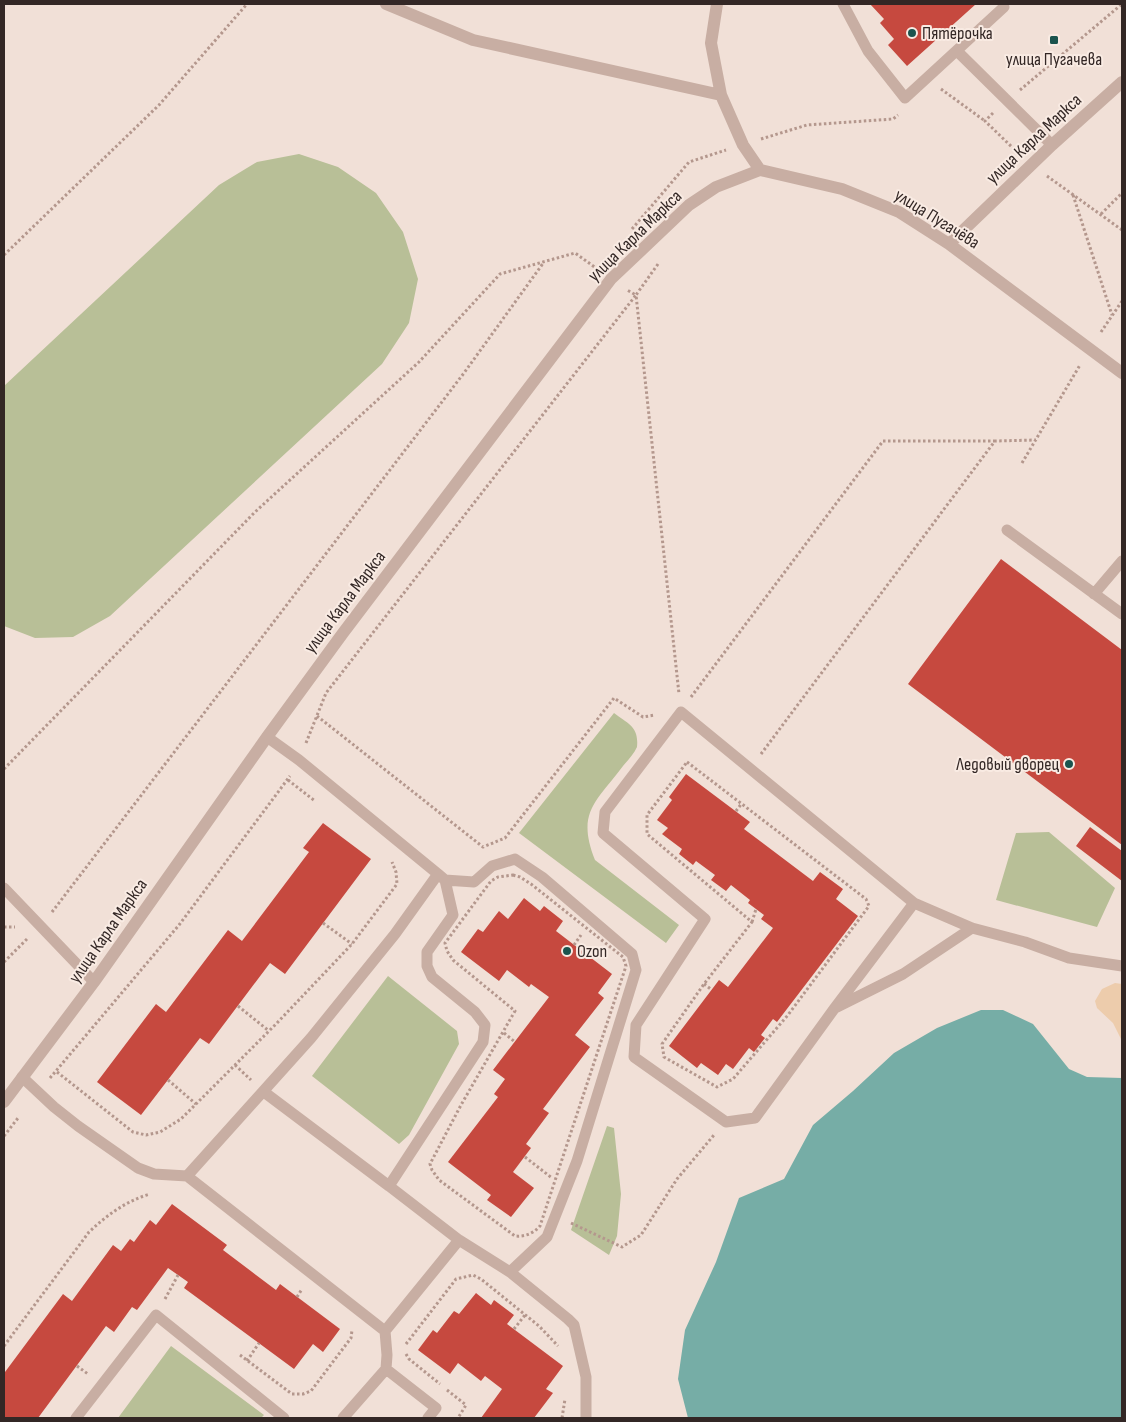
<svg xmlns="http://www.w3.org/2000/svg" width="1126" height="1422" font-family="'Sofia Sans Condensed',sans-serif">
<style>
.green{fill:#b8bf97}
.sand{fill:#edccac}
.water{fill:#76ada6}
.building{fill:#c6493f}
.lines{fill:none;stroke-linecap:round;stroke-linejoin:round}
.path{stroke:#b4978d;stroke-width:3;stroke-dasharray:2.5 2.5;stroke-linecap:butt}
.service{stroke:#c8aea3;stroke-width:11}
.minor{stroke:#c8aea3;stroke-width:12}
.poi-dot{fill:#1b544e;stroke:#f9ebe3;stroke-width:2}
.labels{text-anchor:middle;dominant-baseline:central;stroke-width:4;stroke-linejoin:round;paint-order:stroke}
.poi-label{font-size:18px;fill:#332725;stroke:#f9ebe3;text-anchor:start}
.street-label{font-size:18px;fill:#332725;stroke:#f9ebe3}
</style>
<rect width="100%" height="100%" fill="#f1e0d7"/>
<path class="green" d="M299 154 338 167 376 193 403 232 418 279 409 323 382 364 110 616 73 637 35 638 4 626V386L219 185 257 162Z
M614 713C628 724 639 726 637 747 634 754 628 760 623 766 596 802 576 812 595 860L679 925 666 943 519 833Z
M1049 832 1115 888 1097 927 996 900 1016 833Z
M388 976 457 1031 459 1044 409 1135 399 1144 312 1076Z
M607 1126 614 1128 621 1194 617 1236 609 1255 571 1230Z
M171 1346 264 1415 261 1418H118Z"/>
<path class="sand" d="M1115 983 1122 984V1041L1113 1023 1097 1008 1095 1001 1102 989Z"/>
<path class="water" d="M981 1010H1003L1033 1024 1069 1069 1087 1077 1122 1078V1418H688L678 1379 685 1330 716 1262 739 1198 784 1179 813 1125 853 1091 894 1053 937 1028Z"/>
<path class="building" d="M870 4H976L907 66 888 45 894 39 880 23 884 19Z
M1001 559 1122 650V845L908 684Z
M686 774 750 822 744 829 813 881 820 872 843 889 836 899 858 916 777 1022 773 1019 761 1035 765 1038 754 1052 749 1048 733 1069 726 1064 718 1075 701 1063 697 1068 669 1046 719 980 728 987 773 928 761 919 764 915 748 903 750 900 731 885 726 891 711 880 715 875 696 861 693 865 679 854 682 849 662 834 668 828 657 820 672 800 669 797Z
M323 823 371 859 285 974 270 963 209 1044 200 1038 141 1115 97 1082 156 1004 166 1012 228 930 242 941 309 852 303 848Z
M1090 827 1122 851V881L1076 846Z
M524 898 540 911 544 906 563 921 556 931 612 974 598 993 604 998 575 1035 590 1047 543 1109 549 1113 526 1144 531 1148 513 1172 534 1188 511 1217 487 1200 491 1195 448 1162 498 1097 494 1094 505 1079 493 1070 549 997 531 984 529 987 507 970 499 981 461 952 478 929 483 932 499 911 508 919Z
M172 1204 227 1245 223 1250 276 1290 280 1284 340 1329 323 1352 313 1344 294 1369 184 1288 188 1282 168 1268 137 1310 132 1307 114 1332 106 1326 38 1418H4V1371L5 1372 63 1294 72 1301 113 1245 121 1251 130 1239 134 1242 150 1220 156 1225Z
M476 1293 491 1305 494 1300 514 1315 507 1324 563 1366 546 1389 553 1393 534 1418H481L502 1389 485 1376 481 1381 458 1363 450 1374 418 1350 433 1330 437 1333 454 1311 459 1314Z"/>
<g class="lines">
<path class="path" d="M941 89 985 121
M1020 90 1122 4
M993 113 985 121 1017 152
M761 139 807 125 893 119 898 115
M1047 176 1122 230
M1073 195 1112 315
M1101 214 1122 193
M632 229 689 162 726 150
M4 255 159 105 247 4
M658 264 636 295 679 694
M1101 332 1122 301
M1022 463 1080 365
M691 697 883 441H995
M317 716 483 847 505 838 614 698 643 717 655 715
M306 743 326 693 636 295 627 290
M761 754 995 441 1036 440
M687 762 866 899 869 906 788 1015 733 1079 717 1087 664 1057 662 1044 704 984 752 922 647 834V815Z
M4 769 255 512 419 362 500 274 575 253 596 268
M288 780 315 801
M736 811 742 803
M513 875 520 877 531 884 623 957 626 966 540 1226C534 1233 525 1237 515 1236L439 1180 432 1170 430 1164 461 1105 515 1011 453 960 447 951 445 943 491 881 498 877Z
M52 912 464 373 544 262
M752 922 756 909
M323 923 352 944
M4 927H15
M574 945 581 935
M4 962 27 939
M704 984 712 990
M238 1006 269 1031
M504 1033 515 1042
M235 1065 251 1080
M57 1072 133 1132 146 1135 160 1132 181 1119 277 1023 352 944 397 884 396 872 392 862
M50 1078 179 925 290 776
M168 1080 196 1104
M4 1136 18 1118
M525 1157 552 1178
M571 1223 622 1247 641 1235 677 1179 714 1135
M297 1297 302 1289
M165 1299 178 1275
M514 1329 525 1315
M406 1344 456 1279 473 1275 481 1279 539 1326 558 1346
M4 1346 89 1232C107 1215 126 1201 150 1194
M406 1354 409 1359 440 1384
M240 1355 292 1394H303L311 1391 351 1338 352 1330
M247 1361 259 1343
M77 1366 88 1374
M447 1390 466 1405 458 1418
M562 1418 565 1399"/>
<path class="service" d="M843 4 868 51 905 98 1004 7
M957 51 1052 145
M1007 530 1122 614
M1094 594 1122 561
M438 874 445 880 474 882 492 866 515 859 542 877 632 954 636 970 577 1161 547 1237 510 1272 568 1319 574 1325 586 1377V1418
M445 880 453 915 427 952V966L432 977 475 1012 485 1025 483 1042 389 1186 459 1240
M4 888 94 982
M914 903 681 712 605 812 603 833 705 919 636 1025 634 1057 726 1122 755 1118 834 1009 914 903 972 928 1025 942 1069 958 1122 966
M837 1007 903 974 972 928
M22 1077 54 1107 78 1126 138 1168 154 1174 187 1176 385 1331
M264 1092 389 1186
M187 1176 311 1038 395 934 438 874 299 760 267 737
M386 1369 436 1408 428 1418
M76 1418 156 1315 284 1418
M343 1418 386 1369 387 1355 385 1331 459 1240 510 1272"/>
<path class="minor" d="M386 4 473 40 721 95
M717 4 711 43 721 95 743 145 760 170 842 189 899 212 949 244 1122 373
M949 244 1052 145 1122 82
M4 1102 94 982 267 737 343 633 611 279 689 205 716 187 760 170"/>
</g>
<g class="poi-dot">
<circle cx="912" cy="33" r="5"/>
<rect x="1049" y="35" width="10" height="10" rx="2.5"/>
<circle cx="1069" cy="764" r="5"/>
<circle cx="567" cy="951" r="5"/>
</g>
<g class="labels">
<g class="poi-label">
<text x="922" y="33">Пятёрочка</text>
<text x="1054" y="59" text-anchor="middle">улица Пугачева</text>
<text x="1059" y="764" text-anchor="end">Ледовый дворец</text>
<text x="577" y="951">Ozon</text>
</g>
<g class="street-label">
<text transform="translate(1034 139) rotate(-43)">улица Карла Маркса</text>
<text transform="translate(937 219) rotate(32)">улица Пугачёва</text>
<text transform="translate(635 236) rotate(-44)">улица Карла Маркса</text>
<text transform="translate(345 602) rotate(-53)">улица Карла Маркса</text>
<text transform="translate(108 931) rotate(-55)">улица Карла Маркса</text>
</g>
</g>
<rect width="1126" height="1422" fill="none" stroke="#332725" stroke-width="10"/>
</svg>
